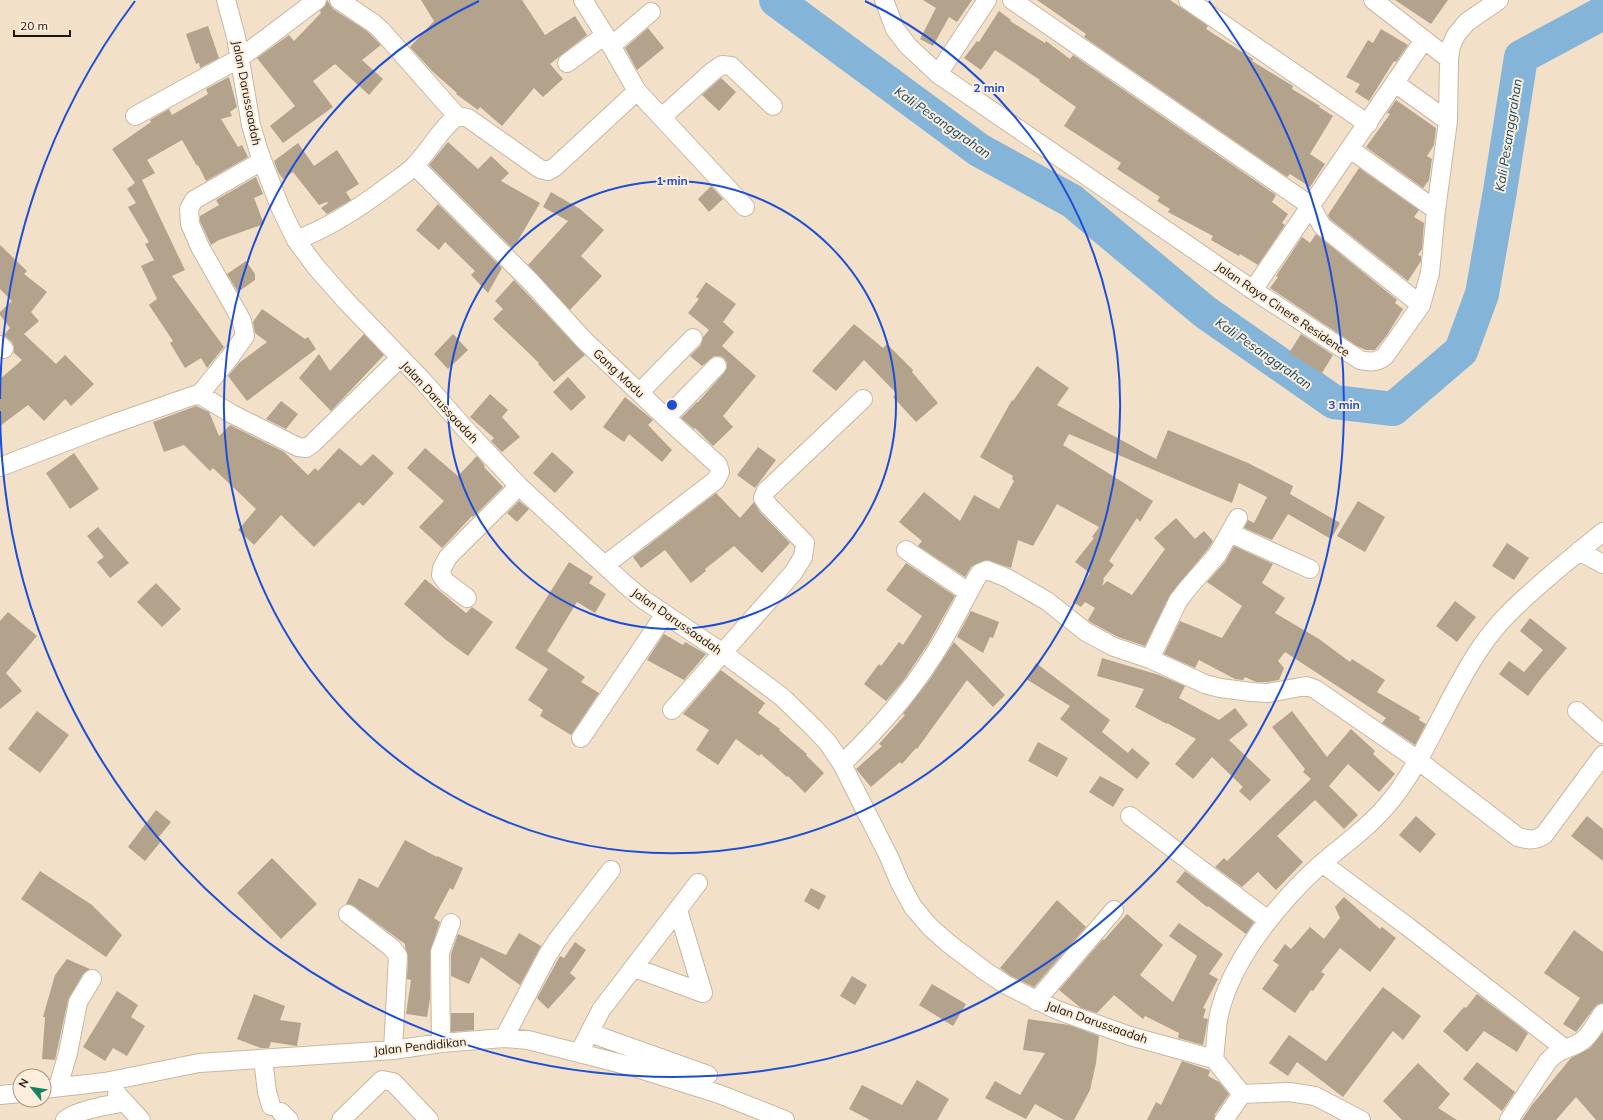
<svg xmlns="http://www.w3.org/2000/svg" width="1603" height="1120" font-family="Mulish,sans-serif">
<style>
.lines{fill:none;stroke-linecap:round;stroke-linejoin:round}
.river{stroke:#84b4d8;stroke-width:34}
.building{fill:#b3a28c}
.minor-casing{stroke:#c9b7a1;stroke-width:20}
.minor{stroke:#fff;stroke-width:18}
.ring{fill:none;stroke:#1d4ed8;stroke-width:2}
.labels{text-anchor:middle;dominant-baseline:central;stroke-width:4;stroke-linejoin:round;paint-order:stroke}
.street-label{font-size:12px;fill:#1c150d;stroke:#fdeedb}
.water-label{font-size:13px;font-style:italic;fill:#0f496c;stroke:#fdeedb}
.centre{fill:#1d4ed8;stroke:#fdeedb;stroke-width:2}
.ring-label{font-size:12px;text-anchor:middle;font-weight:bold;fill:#1d4ed8;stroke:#fdeedb;stroke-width:4;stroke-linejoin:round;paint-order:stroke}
</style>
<rect width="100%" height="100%" fill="#f3e0c9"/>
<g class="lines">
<path class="river" d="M776 0 979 150 1072 201 1205 312 1334 402 1393 409 1461 351 1482 294 1500 191 1521 57 1603 13"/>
</g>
<path class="building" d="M327 0 333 9 367 31 381 45 362 60 383 79 369 95 335 64 313 81 333 107 283 143 270 126 295 106 257 58 289 35 294 41 321 13 320 11 326 4Z
M421 0H522L545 35 575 16 587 35 550 64 563 79 543 97 534 88 502 126 480 107 478 110 456 94 457 93 432 71 410 47 434 21Z
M923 0H972L957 22 949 17 933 46 920 39 936 8Z
M1037 0H1170L1208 26 1206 29 1253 59 1252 61 1293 86 1292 89 1320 106 1319 107 1333 116 1310 154 1325 164 1310 187 1290 174 1287 177 1084 37 1086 34Z
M1395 0H1448L1431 24Z
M999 11 1011 20 1010 21 1045 43 1046 41 1070 59 1073 55 1276 195 1272 202 1288 214 1282 223 1285 225 1258 265 1240 254 1239 256 1211 240 1213 236 1168 212 1170 209 1157 201 1160 197 1117 169 1121 163 1064 126 1076 107 1039 81 1040 80 995 50 981 70 964 58 977 41 979 42Z
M208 26 219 58 200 68 199 63 196 64 186 34Z
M648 28 664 48 637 70 625 48Z
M1381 29 1408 45 1396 62 1394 61 1369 101 1355 92 1360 84 1346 77 1368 40 1373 43Z
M229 77 237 107 230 112 232 116 221 119 238 147 242 145 248 157 206 181 198 165 197 166 182 140 147 160 155 173 142 180 185 270 172 276 224 347 207 368 201 358 185 368 170 343 173 341 149 305 157 299 141 266 154 260 145 244 149 242 128 207 136 203 127 189 135 183 112 149 151 122 150 120 169 109 172 115 208 94 206 89Z
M721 78 736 92 719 111 702 95Z
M1396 100 1436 128 1434 145 1427 156 1432 159 1429 180 1423 188 1366 147 1390 114 1387 113Z
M448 142 478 169 491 156 509 173 501 181 540 203 513 249 429 165Z
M298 143 314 166 337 150 359 184 346 192 351 200 327 214 321 208 328 203 327 202 319 205 293 172 283 179 278 172 274 161Z
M1359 168 1419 210 1414 217 1424 223 1422 249 1418 255 1421 256V261L1408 281 1330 219 1328 215Z
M256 177 263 194 254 198 264 224 219 240 211 245 200 221V216L219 205 216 200Z
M711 186 723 199 709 212 698 199Z
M551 192 580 209 604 230 581 256 602 276 570 310 528 265 568 221 543 207Z
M438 204 502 268 488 293 471 275 475 271 445 242 439 250 416 230Z
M1316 234 1397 300 1395 303 1403 309 1387 335 1375 350H1366L1357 346 1270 288 1278 277 1276 276 1302 237 1310 243Z
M0 245 27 271 24 274 47 292 31 312 39 321 24 334 56 364 65 355 94 384 71 406 65 399 44 421 28 405 0 426V379L22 360 14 353V347L12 342 4 335 10 328 0 315V312L12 301 0 289Z
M246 261 255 274V280L238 292 227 274Z
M514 280 585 355 554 382 538 364 539 363 493 319 503 309 495 301Z
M706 282 736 304 723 322 734 332 722 346 756 376 723 416 733 427 713 446 695 428 694 429 681 418 697 402H698L724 373 727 368V363L724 358 720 356H714L702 366 690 356 701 345 703 337 709 330 688 313 699 299 696 297Z
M262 309 305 339 308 337 316 349 247 401 228 376 239 363 267 342 255 333 253 322Z
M854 324 883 348 887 344 913 370 912 372 938 403 916 422 893 397 897 394 864 360 836 391 812 371Z
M364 334 384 355 331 411 299 378 319 354 330 371Z
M453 334 468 350 448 369 434 354Z
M1301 334 1333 355 1322 373 1289 353Z
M1037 366 1069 388 1057 405 1156 459 1168 430 1248 463 1293 486 1290 494 1340 523 1331 539 1288 514 1272 540 1244 528 1248 520 1254 523 1267 497 1239 483 1232 503 1069 434 1063 445 1153 501 1140 522 1137 518 1109 561 1114 565 1103 579 1104 580 1102 586 1107 581 1132 595 1165 549 1154 538 1176 518 1195 539 1204 531 1213 541 1208 549 1170 595 1145 646 1118 637 1092 623 1088 620 1095 608 1085 602 1081 607 1073 602 1090 573 1075 562 1094 538 1092 537 1099 527 1057 504 1033 546 1018 540 1011 568 987 560 976 564 971 567 965 577 918 546 922 541 899 522 924 492 960 521 974 495 999 509 1014 481 1012 479 1013 476 980 457 1012 400 1013 401Z
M568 377 586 397 571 411 553 392Z
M490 394 508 410 502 417 520 437 502 452 491 441 494 438 470 417Z
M625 397 653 420 648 425 672 450 662 462 629 434 624 442 603 427Z
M281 401 298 414 286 429 266 419Z
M196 406 209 412 219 436 230 425 284 452 308 475 315 468 318 471 339 448 361 466 373 454 394 473 363 506 359 502 314 547 281 515 254 545 238 530 256 509 213 468 210 471 184 445 164 452 153 422Z
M758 447 776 460 755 488 737 475Z
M425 448 458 476 477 456 485 466 484 467 503 487 473 517 472 516 442 548 419 527 444 501 407 468Z
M552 452 574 472 555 493 533 473Z
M74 453 99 489 70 509 46 473Z
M716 493 740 518 754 502 760 512 790 543 762 573 734 546 705 569 706 571 691 583 665 550 641 568 633 557Z
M519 501 529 509 517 522 507 513Z
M1358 501 1385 517 1365 552 1337 536Z
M98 527 129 563 110 578 97 562 104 557 87 536Z
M1507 543 1529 558 1514 580 1492 566Z
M1234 546 1273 564 1262 583 1285 598 1275 613 1319 639 1350 662 1352 659 1385 680 1377 692 1420 717 1419 720 1426 724 1415 745 1382 723 1386 718 1285 652 1278 661 1284 668 1279 680 1267 682H1256L1245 677 1243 680 1235 679 1199 660 1195 668 1164 654 1180 621 1222 638 1242 606 1207 582 1225 562Z
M569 562 593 577 589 583 606 594 595 613 577 602 547 651 585 677 581 682 599 693 571 735 540 716 543 710 528 700 548 669 515 648Z
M906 563 955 596 928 644 903 681 886 701 864 684 879 664 881 666 899 642 903 645 922 616 886 590Z
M425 579 466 613 472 607 493 622 468 656 446 640 404 604Z
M156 583 181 609 162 627 137 602Z
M1455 601 1476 617 1457 642 1436 626Z
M971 611 999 622 993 638 990 637 983 653 957 637Z
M8 612 37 636 6 673 22 691 0 709V621Z
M1530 618 1567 648 1539 681 1528 696 1499 674 1509 661 1524 672 1543 650 1520 631Z
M664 634 683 645 685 642 706 654 684 680 647 660Z
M954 642 1005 695 993 707 967 680 917 749 916 748 902 764 900 762 871 787 856 769 882 746 879 744 905 715 903 714 930 679Z
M1102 658 1159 675 1185 686 1179 698 1219 720 1235 708 1248 725 1229 740 1271 780 1250 801 1239 791 1243 787 1212 757 1193 779 1175 764 1196 739 1167 723V724L1135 707 1144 689 1097 676Z
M1036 663 1110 720 1102 732 1128 753 1132 748 1150 763 1137 779 1060 719 1070 706 1026 679Z
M721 670 765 703 758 713 780 729 779 730 807 754 806 755 824 773 805 793 788 776 787 777 761 754 759 756 736 739 718 765 696 750 709 730 683 714Z
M37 711 69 735 40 773 8 749Z
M1292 711 1327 757 1351 729 1375 751 1373 754 1395 774 1379 792 1348 764 1329 786 1358 815 1344 829 1315 800 1277 836 1303 862 1276 890 1258 872 1242 887 1215 867 1224 858 1227 861 1311 779 1303 772 1305 769 1272 727Z
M1038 742 1068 758 1057 777 1028 761Z
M1100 776 1124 789 1113 807 1089 792Z
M156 810 171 822 158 838 162 840 145 861 128 847Z
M1416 816 1436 834 1420 853 1399 835Z
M1587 816 1603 829V861L1571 836Z
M405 840 437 857V856L463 868 453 890 450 888 434 918 440 922 430 952V999L427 1017 406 1014 411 980 407 979 408 957 405 947V944L354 906 346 904 359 878 378 888Z
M272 858 317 904 281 939 237 893Z
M40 871 92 905 122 935 106 957 21 899Z
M1185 871 1254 922 1246 934 1208 906 1207 907 1176 882Z
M811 888 826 896 819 910 804 901Z
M1344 897 1380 929 1382 927 1396 938 1370 972 1340 948 1321 972 1325 974 1313 991 1311 990 1295 1013 1262 989 1279 965 1273 961 1285 944 1291 949 1310 927 1324 939 1340 918 1335 907Z
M1057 900 1086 927 1034 987 1011 976 1000 968Z
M1127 914 1163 945 1140 975 1173 1002 1197 956 1169 936 1179 923 1223 954 1209 974 1218 979 1203 1008 1206 1009 1203 1018 1208 1019 1203 1045 1178 1038 1179 1033 1145 1016 1143 1019 1114 995 1097 1013 1081 1008 1059 990 1103 939 1104 940Z
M1574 930 1603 952V1003L1598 1004 1595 1007 1576 1032 1563 1024 1580 998 1544 973Z
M519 933 541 946 520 985 481 957 469 984 451 976V954L458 934 506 955Z
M575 942 586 950 570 973 576 978 548 1009 537 998 560 956 564 958Z
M67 959 90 969 83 974 68 1000 55 1060 42 1059 45 1017H43L55 975Z
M852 976 867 985 855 1005 840 996Z
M932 984 966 1004 953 1026 919 1005Z
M1383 987 1421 1016 1403 1040 1393 1031 1343 1097 1297 1062 1288 1076 1269 1063 1289 1035 1326 1061Z
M117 991 138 1005 131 1017 145 1026 127 1056 113 1048 105 1061 83 1047Z
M254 994 285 1006 280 1020 301 1023 297 1046 271 1042 269 1048H261L237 1039Z
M1477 994 1528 1033 1517 1052 1484 1031 1467 1052 1443 1031 1464 1007 1466 1008Z
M451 1013H474V1030L451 1032Z
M1028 1019 1069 1025 1099 1036 1096 1063 1090 1090 1074 1120H1064L1035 1104 1026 1119 985 1098 995 1081 1020 1095 1045 1053 1023 1050Z
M1603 1032V1120H1596L1576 1097 1556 1120H1522L1532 1105 1571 1058 1590 1048Z
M1182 1061 1209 1070 1210 1071 1208 1076 1219 1082 1229 1094 1215 1114 1214 1120H1147L1156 1102 1161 1105Z
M1477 1062 1515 1092 1502 1111 1463 1079Z
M1418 1063 1450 1094 1438 1108 1457 1120H1402L1383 1101Z
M917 1080 949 1099 937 1120H870L849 1109 862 1085 902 1105Z"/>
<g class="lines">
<defs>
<path id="minor" d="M226 0 236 37 251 125 259 152 280 207 296 240 316 267 346 301 422 380 467 431 519 486 627 586 644 600 723 653 782 697 814 728 828 743 842 764 889 857 900 883 913 907 930 927 948 943 985 971 1006 985 1057 1010 1130 1036 1214 1059 1242 1094
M339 0 373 23 381 30 457 116
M583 0 605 35 637 91 745 207
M884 0 895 29 908 46 938 74 1253 290 1360 360C1370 362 1377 363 1385 356L1421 305 1430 273 1436 210 1448 121 1449 59 1451 46 1456 35 1467 22 1499 0
M1012 0 1311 206 1322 226 1421 305
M1188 0 1368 124
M1373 0 1449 59
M611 46 651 12
M567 63 605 35
M938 74 987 0
M1395 83 1448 121
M135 116 240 58 317 0
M662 117 713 71 722 65 731 66 773 106
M1350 149 1436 210
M415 166 530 281 584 340 666 418 718 465 720 472 716 480 605 565
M296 240C331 227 361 207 391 184 399 178 409 172 415 165 430 150 440 129 457 116L468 118 540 169 548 171 555 167 637 91
M1253 290 1424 40
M0 345 4 349
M640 392 693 338
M199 395 230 357 245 336 242 321 200 247 190 224 189 209 194 200 262 161
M666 418 717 366
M0 467 104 427 195 395 202 396 232 414 298 447 306 448 312 444 399 359
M1230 533 1310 569
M906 550 968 592
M1579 551 1603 564
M467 598 446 582 441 575 442 568 448 557 519 486
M1150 659 1178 601 1187 589 1217 555 1238 518
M672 710 793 573 803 557 805 543 768 505 763 498 766 491 863 399
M1577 711 1603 734
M581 738 665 614
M842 764C875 732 906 698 931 659 948 634 961 606 976 579L980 573 987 570 1007 578 1047 601 1086 632 1114 647 1150 659 1205 684 1220 688 1251 692 1268 693 1306 686 1315 689 1419 761 1518 837C1529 840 1534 841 1544 835L1603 755
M1130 816 1268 920
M1322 863 1407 926 1564 1048
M348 914 392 948 398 956 393 1050
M635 968 703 993 678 910
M1036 1001 1114 910
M590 1033 708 1075
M504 1038 547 956 558 939 611 870
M441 1043 440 952 451 923
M579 1053 601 1010 698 883
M263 1059 267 1092 271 1106
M1214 1059C1216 1044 1216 1029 1219 1015 1231 960 1280 901 1321 864 1347 842 1372 825 1393 798 1429 751 1448 695 1481 647 1499 620 1522 600 1546 579 1565 563 1584 547 1603 532
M58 1087 68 1053 78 1002 92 979
M44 1089 105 1082 199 1063 393 1050 441 1043 504 1038 528 1040 630 1066 719 1094 785 1120
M117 1094 141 1120
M0 1095 20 1093
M281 1112 289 1120
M65 1120C79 1109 107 1106 124 1102
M341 1120 382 1080 393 1082 429 1120
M1224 1120 1242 1094 1289 1092 1315 1096 1361 1120
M1509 1120 1548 1061C1559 1049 1566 1050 1579 1043 1589 1038 1596 1023 1603 1013"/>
</defs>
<use href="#minor" class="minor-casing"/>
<use href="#minor" class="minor"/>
</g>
<g class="ring">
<circle cx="672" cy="405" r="224"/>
<path d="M865 1A448 448 0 1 1 479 1"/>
<path d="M0 399A672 672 0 0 1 135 1M1209 1A672 672 0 1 1 0 411"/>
</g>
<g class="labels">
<g class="street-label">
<text transform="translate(247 93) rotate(79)">Jalan Darussaadah</text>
<text transform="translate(1283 309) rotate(34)">Jalan Raya Cinere Residence</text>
<text transform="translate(619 373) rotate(43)">Gang Madu</text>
<text transform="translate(440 402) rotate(47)">Jalan Darussaadah</text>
<text transform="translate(677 621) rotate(35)">Jalan Darussaadah</text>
<text transform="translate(1097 1022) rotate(19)">Jalan Darussaadah</text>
<text transform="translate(420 1046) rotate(-6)">Jalan Pendidikan</text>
</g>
<g class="water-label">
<text transform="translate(943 122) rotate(35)">Kali Pesanggrahan</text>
<text transform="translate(1508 135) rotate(-81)">Kali Pesanggrahan</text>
<text transform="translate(1264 353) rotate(35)">Kali Pesanggrahan</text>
</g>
</g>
<circle cx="672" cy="405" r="6" class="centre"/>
<g class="ring-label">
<text x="989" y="92">2 min</text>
<text x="672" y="185">1 min</text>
<text x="1344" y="409">3 min</text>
</g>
<g transform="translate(32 1088) rotate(300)"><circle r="19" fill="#fdeedb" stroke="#a39789"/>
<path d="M0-3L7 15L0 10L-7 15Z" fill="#118564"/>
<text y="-6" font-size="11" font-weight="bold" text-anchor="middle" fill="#1c150d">N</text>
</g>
<path d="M14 30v6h56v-6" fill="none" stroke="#1c150d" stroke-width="2"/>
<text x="20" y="30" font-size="12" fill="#1c150d" stroke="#fdeedb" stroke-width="3" paint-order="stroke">20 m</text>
</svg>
